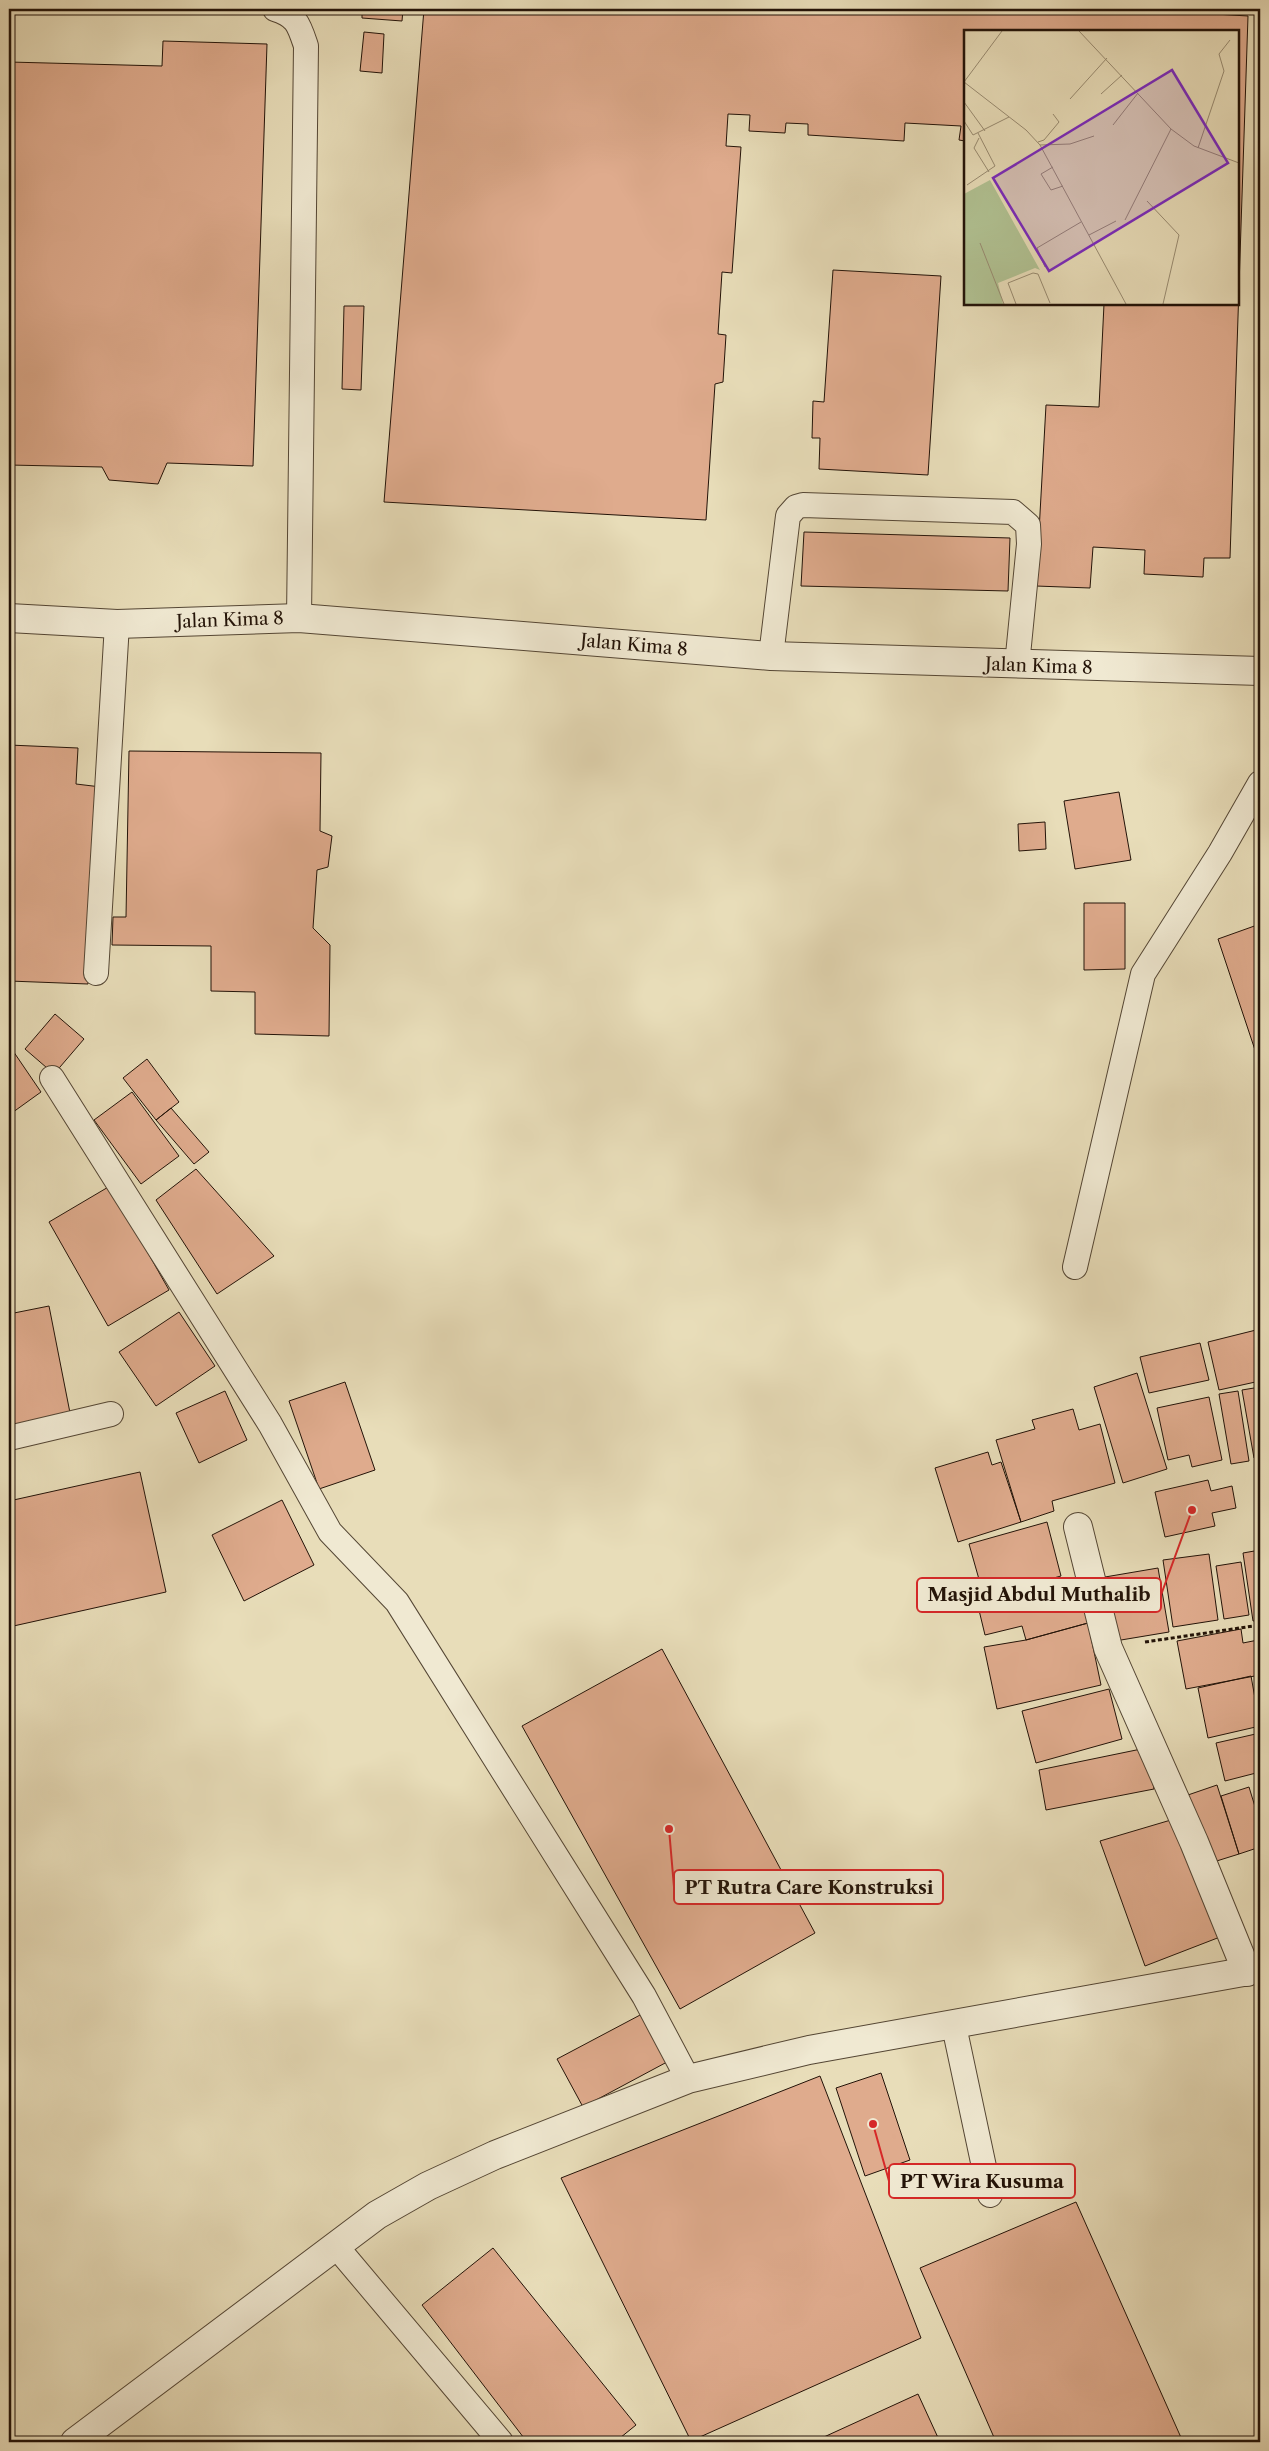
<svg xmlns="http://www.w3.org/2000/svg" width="1269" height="2451" font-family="'Libre Caslon Text',serif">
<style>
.building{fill:#dfab8d;stroke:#231308}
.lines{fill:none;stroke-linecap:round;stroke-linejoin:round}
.service-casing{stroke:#544634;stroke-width:26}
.minor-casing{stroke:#544634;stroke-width:30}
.path{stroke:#231308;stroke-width:3;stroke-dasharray:4 2.5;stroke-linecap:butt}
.service{stroke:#f0e9d2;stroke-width:24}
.minor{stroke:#f0e9d2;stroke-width:28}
.labels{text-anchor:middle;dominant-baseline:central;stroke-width:4;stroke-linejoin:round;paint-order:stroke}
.street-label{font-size:18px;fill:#231308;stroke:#f0e9d2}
.inset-road{fill:none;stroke:#998c72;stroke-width:1}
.view{fill:#7b2cbf;fill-opacity:0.15;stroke:#7b2cbf;stroke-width:2.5}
.inset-edge{fill:none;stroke:#231308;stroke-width:2.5}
.leader{fill:none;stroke:#d62828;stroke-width:2}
.callout-dot{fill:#d62828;stroke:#f0e9d2;stroke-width:2}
.callout{fill:#f0e9d2;stroke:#d62828;stroke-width:2}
.callout-label{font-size:19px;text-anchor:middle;font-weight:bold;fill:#231308}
</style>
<rect width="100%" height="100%" fill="#e8ddb9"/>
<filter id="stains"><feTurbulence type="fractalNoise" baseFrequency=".004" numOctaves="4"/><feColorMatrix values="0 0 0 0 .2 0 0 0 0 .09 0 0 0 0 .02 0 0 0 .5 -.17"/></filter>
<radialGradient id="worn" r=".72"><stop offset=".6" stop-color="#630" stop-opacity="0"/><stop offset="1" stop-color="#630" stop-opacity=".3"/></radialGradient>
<path class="building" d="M362 9H403L402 21 362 18Z
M424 9H1131L1248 16 1230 558H1204L1203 577 1144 574 1145 550 1093 547 1090 588 1036 586 1046 405 1099 407 1104 304H1238V31H965V141L959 140 961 126 905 123 904 141 808 135V124L786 123 785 133 749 131 750 115 728 114 726 146 741 147 732 273 722 272 718 334 726 335 723 382 715 384 706 520 384 502Z
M364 32 384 34 382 73 360 71Z
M163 41 267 44 253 466 167 463 158 484 109 480 102 467 9 465V62L162 66Z
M833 270 941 276 928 475 819 469 820 438H812L813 401 824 402Z
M344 306H364L361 390 342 389Z
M804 532 1010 538 1008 591 801 586Z
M9 745 78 748 76 784 101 787 88 984 9 981Z
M129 751 321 753 320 831 332 836 328 867 317 870 313 928 330 945 329 1036 255 1034V992L211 991V946L112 945 113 917H126Z
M1119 792 1131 860 1075 869 1064 801Z
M1045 822 1046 849 1019 851 1018 824Z
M1084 903H1125V969L1084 970Z
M1260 924V1055L1257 1056 1218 939Z
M55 1014 84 1039 54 1074 25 1049Z
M9 1045 41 1092 9 1115Z
M147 1059 179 1102 156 1120 123 1078Z
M132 1092 179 1156 141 1184 94 1120Z
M171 1108 209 1152 194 1164 156 1120Z
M196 1169 274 1256 217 1294 156 1200Z
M110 1186 169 1290 108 1326 49 1222Z
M49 1306 72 1423 9 1437V1314Z
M179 1312 215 1366 156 1406 119 1352Z
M1260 1329V1381L1219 1390 1208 1342Z
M1200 1343 1209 1380 1149 1393 1140 1357Z
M1137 1373 1167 1469 1123 1483 1094 1387Z
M345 1382 375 1470 319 1489 289 1401Z
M1260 1387V1457L1254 1458 1242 1390Z
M225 1391 247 1440 199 1463 176 1413Z
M1238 1391 1249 1461 1231 1464 1219 1394Z
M1209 1397 1222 1460 1192 1467 1189 1455 1168 1460 1157 1408Z
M1073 1409 1079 1430 1100 1424 1115 1483 1052 1501 1054 1511 1021 1522 996 1440 1035 1429 1032 1420Z
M988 1452 992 1465 1001 1462 1021 1522 958 1542 935 1468Z
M140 1472 166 1592 9 1627V1501Z
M1208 1480 1211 1491 1232 1486 1236 1508 1212 1513 1215 1526 1165 1537 1155 1492Z
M282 1500 314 1565 244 1601 212 1535Z
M1047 1522 1061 1576 984 1597 969 1544Z
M1260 1550V1620L1253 1621 1243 1553Z
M1209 1554 1218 1620 1173 1627 1163 1560Z
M1241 1562 1249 1615 1224 1619 1216 1566Z
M1158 1568 1169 1632 1115 1641 1105 1577Z
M1077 1580 1088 1623 1026 1640 1022 1626 985 1635 978 1606Z
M1088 1623 1101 1685 997 1709 984 1647 1026 1640Z
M1241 1629 1243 1643 1258 1640 1260 1675 1186 1689 1177 1641Z
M662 1649 815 1933 680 2009 522 1726Z
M1251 1676 1260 1726 1208 1738 1198 1688Z
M1109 1689 1122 1739 1036 1763 1022 1711Z
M1260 1733V1772L1225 1781 1216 1743Z
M1146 1748 1154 1789 1046 1810 1039 1770Z
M1217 1785 1239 1854 1207 1864 1185 1796Z
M1249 1787 1260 1823V1847L1239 1854 1221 1796Z
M1181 1817 1220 1937 1145 1966 1100 1841Z
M642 2014 667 2062 583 2107 557 2059Z
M881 2073 910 2160 865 2176 836 2088Z
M820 2076 921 2338 691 2441 561 2178Z
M1076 2202 1183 2442H996L920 2268Z
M493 2248 636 2425 615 2442H527L422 2305Z
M918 2394 940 2442H813Z"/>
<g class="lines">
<defs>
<path id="service" d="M275 9C297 16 299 25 306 46L299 618
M771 656 788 516 796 507 803 505 1013 512 1028 525 1029 544 1017 665
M96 973 117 624
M52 1078 270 1424 330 1532 397 1602 644 1996 688 2079
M1075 1267 1143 974 1220 853 1260 783
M9 1438 111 1414
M954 2026 990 2195
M335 2245 501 2442"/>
<path id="minor" d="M9 618 117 624 299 618 771 656 1260 671
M1078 1527 1108 1648 1194 1842 1247 1972
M75 2442 377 2215 428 2186 495 2155 688 2079 809 2050 1260 1969"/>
</defs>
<use href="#service" class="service-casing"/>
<use href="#minor" class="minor-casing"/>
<path class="path" d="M1145 1642 1260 1625"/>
<use href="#service" class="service"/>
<use href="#minor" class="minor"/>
</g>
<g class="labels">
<g class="street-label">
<text transform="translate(230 620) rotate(-2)">Jalan Kima 8</text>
<text transform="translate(634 645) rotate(5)">Jalan Kima 8</text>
<text transform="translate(1039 666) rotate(2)">Jalan Kima 8</text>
</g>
</g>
<g transform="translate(964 30)">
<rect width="275" height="275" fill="#e8ddb9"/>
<path d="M26 150 76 240 71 238 34 253 39 274H0V164Z" fill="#b1c293"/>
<path class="inset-road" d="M115 1 207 99 230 116 275 133M0 52 62 100 76 115 162 274M0 52 38 1M137 64 158 45M106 69 143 28M0 72 21 101M0 91 9 105 45 87M149 95 174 63M15 108 10 118 25 142M74 112 80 110 95 92 89 84M76 115 106 114 130 106M234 118 260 41 255 24 266 10M89 137 77 144 87 160 99 156M3 155 31 136 14 103M183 171 215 205 199 274M161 190 207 99M125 205 152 191M16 213 40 274M81 237 73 218 117 192M52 274 44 253 69 243 74 244 86 273"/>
<path class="view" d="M208 40 264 133 85 241 29 148Z"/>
<rect width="275" height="275" class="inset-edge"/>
</g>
<path class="leader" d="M1192 1510L1161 1595M669 1829L674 1887M873 2124L889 2181"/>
<g class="callout-dot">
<circle cx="1192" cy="1510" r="5"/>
<circle cx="669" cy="1829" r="5"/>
<circle cx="873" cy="2124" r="5"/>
</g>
<g class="callout">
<rect x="917" y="1578" width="244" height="34" rx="5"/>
<rect x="674" y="1870" width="269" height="34" rx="5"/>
<rect x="889" y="2164" width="186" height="34" rx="5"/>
</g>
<g class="callout-label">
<text x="1039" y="1601">Masjid Abdul Muthalib</text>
<text x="809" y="1894">PT Rutra Care Konstruksi</text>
<text x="982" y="2188">PT Wira Kusuma</text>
</g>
<rect width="1269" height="2451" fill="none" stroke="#e8ddb9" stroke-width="30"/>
<rect x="10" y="10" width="1249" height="2431" fill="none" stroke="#231308" stroke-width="2.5"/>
<rect x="15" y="15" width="1239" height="2421" fill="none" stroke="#231308"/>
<rect width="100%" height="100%" filter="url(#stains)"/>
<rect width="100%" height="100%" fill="url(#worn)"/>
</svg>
